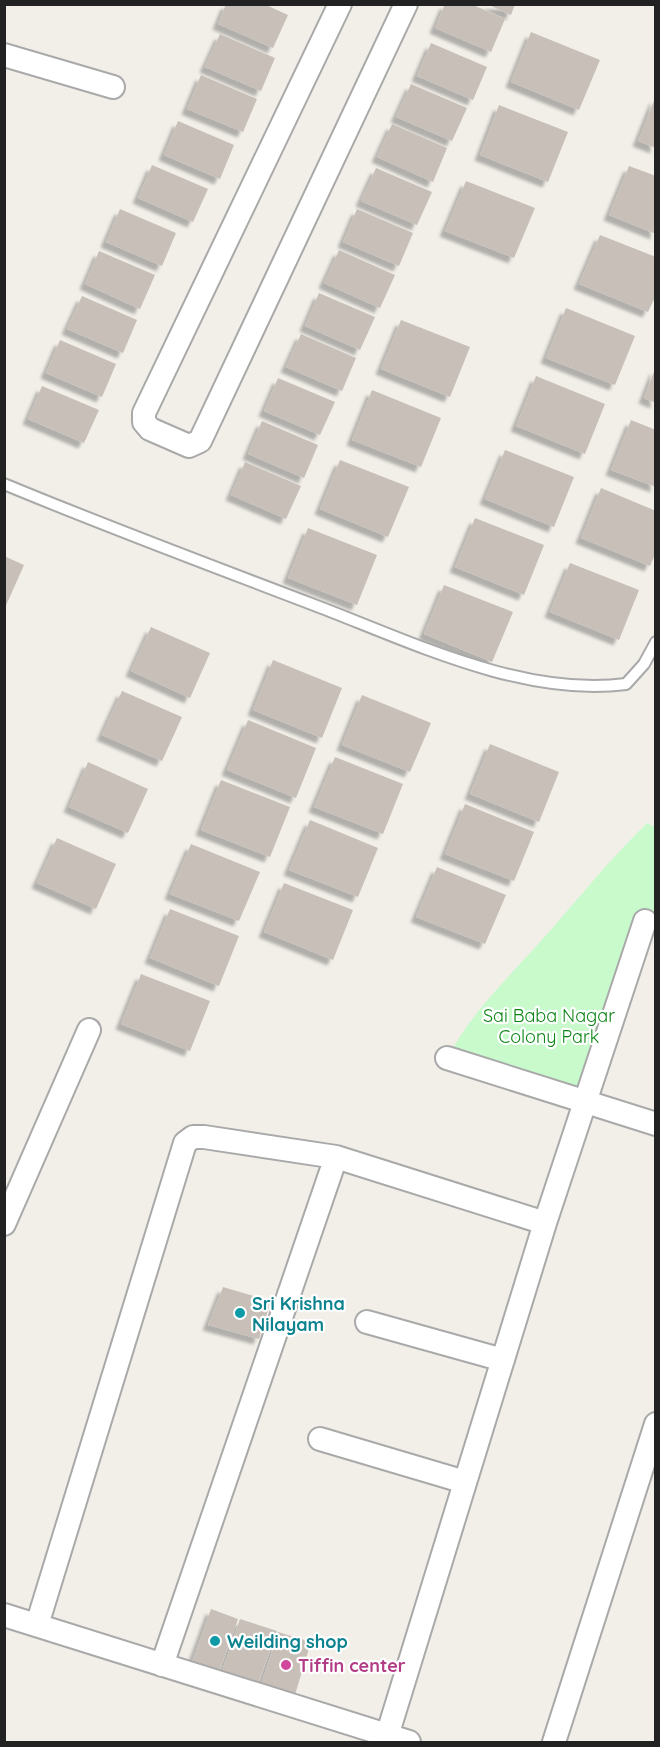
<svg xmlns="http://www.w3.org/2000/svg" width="660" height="1747" font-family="Quicksand,sans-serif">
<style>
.park{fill:#c8facc}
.building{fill:#c7bfb8;filter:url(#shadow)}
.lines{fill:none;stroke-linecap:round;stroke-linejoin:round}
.service-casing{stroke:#a9a9a9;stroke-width:14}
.minor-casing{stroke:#a9a9a9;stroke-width:26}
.service{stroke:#fff;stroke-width:10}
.minor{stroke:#fff;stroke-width:22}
.culture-dot{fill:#0f9aa8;stroke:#fff;stroke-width:2}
.hotel-dot{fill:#d1479c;stroke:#fff;stroke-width:2}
.labels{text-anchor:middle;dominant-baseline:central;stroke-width:4.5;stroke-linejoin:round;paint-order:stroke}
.park-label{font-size:18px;fill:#0c8416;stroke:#fff}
.culture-label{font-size:18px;font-weight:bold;fill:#0d838f;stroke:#fff;text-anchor:start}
.hotel-label{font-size:18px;font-weight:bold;fill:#b23c85;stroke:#fff;text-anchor:start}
</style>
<defs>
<filter id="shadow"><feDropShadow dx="-5.5" dy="5.5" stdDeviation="1.5" flood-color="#0004"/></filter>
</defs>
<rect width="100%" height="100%" fill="#f2efe9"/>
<path class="park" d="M647 823 655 827V913L587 1104 447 1059C469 1015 507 979 539 943 575 903 608 861 647 823Z"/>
<path class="building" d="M226 4H264L288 15 273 48 218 24Z
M445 4H471L505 19 491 52 435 28Z
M487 4H515L511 15Z
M531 32 600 60 579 110 511 82Z
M220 34 275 58 261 91 205 67Z
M431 43 487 67 473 100 417 76Z
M201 75 257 99 243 132 187 109Z
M411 84 467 108 452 141 396 117Z
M655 98H656V148L638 141Z
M499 105 568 132 548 182 480 155Z
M178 121 234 145 220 179 164 155Z
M392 124 447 148 433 182 377 157Z
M152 165 208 189 193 222 138 198Z
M629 166 656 176V234L609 215Z
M376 168 432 192 417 225 361 201Z
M466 181 535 208 514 258 445 231Z
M120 209 176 233 162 266 106 242Z
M357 209 413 233 399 266 343 242Z
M600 235 656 257V295L648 312 579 284Z
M339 250 395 275 380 308 324 283Z
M99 251 155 275 140 309 85 284Z
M319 293 375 317 360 350 305 326Z
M82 296 137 320 123 353 67 329Z
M566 308 635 336 615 385 546 358Z
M401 320 470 347 450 397 381 369Z
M301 334 356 358 342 391 286 367Z
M60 340 116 364 102 397 46 373Z
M655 369H656V403L644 398Z
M536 376 605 404 585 454 516 426Z
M278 378 335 402 320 435 264 411Z
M42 386 99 410 84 443 28 419Z
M372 390 441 418 421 467 352 440Z
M631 420 656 430V487L611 470Z
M262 421 318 445 304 478 248 454Z
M505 450 574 477 554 527 485 499Z
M340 460 409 487 388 537 320 509Z
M245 462 301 486 286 519 231 495Z
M601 488 656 511V552L650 566 581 538Z
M475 518 544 545 524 595 455 567Z
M308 528 377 555 357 605 288 578Z
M4 556 24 565 4 610Z
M570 563 639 590 619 640 550 612Z
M444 585 513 612 492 662 424 634Z
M151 627 210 653 190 698 131 671Z
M273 660 342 688 322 738 253 710Z
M122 691 182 717 162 761 102 735Z
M362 695 431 723 410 772 342 745Z
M248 720 316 748 296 798 227 770Z
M490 744 559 772 539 822 470 794Z
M335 757 403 784 383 834 314 807Z
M88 762 148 789 128 833 69 807Z
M221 780 290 807 270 857 201 830Z
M465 804 534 832 514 881 445 854Z
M310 820 378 848 358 897 289 870Z
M57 838 116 864 96 909 37 883Z
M191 844 260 872 239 921 170 894Z
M437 867 506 895 485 944 416 917Z
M284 883 353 910 333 960 264 932Z
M170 909 239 936 219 986 150 958Z
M141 974 210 1001 190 1051 121 1024Z
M223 1287 271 1301 259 1339 208 1325Z
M211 1609 238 1619 219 1672 192 1662Z
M240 1619 277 1631 257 1686 221 1674Z
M278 1632 311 1642 294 1698 260 1688Z"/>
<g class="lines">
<defs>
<path id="service" d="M4 484C105 526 207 564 309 603 405 639 522 698 626 684L644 664 656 642"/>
<path id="minor" d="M340 4 144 413V422L150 429 189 446 200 441 406 4
M4 55 113 87
M447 1058 656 1124
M4 1224 89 1030
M367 1322 503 1360
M320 1439 465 1482
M4 1615 409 1742
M37 1625 185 1143 193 1137H204L336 1157 545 1223
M162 1665 336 1157
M387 1736 545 1223 645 921
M554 1742 656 1424"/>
</defs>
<use href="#service" class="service-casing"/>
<use href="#minor" class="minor-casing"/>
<use href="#service" class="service"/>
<use href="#minor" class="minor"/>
</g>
<g class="culture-dot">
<circle cx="240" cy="1313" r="6"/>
<circle cx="215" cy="1641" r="6"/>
</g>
<circle class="hotel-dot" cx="286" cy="1665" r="6"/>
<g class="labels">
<g class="park-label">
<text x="549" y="1015">Sai Baba Nagar<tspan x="549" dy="21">Colony Park</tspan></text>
</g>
<g class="culture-label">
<text x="252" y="1303">Sri Krishna<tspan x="252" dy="21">Nilayam</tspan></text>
<text x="227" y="1641">Weilding shop</text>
</g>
<g class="hotel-label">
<text x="298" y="1665">Tiffin center</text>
</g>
</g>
<rect width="660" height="1747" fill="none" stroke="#222222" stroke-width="12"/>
</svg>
